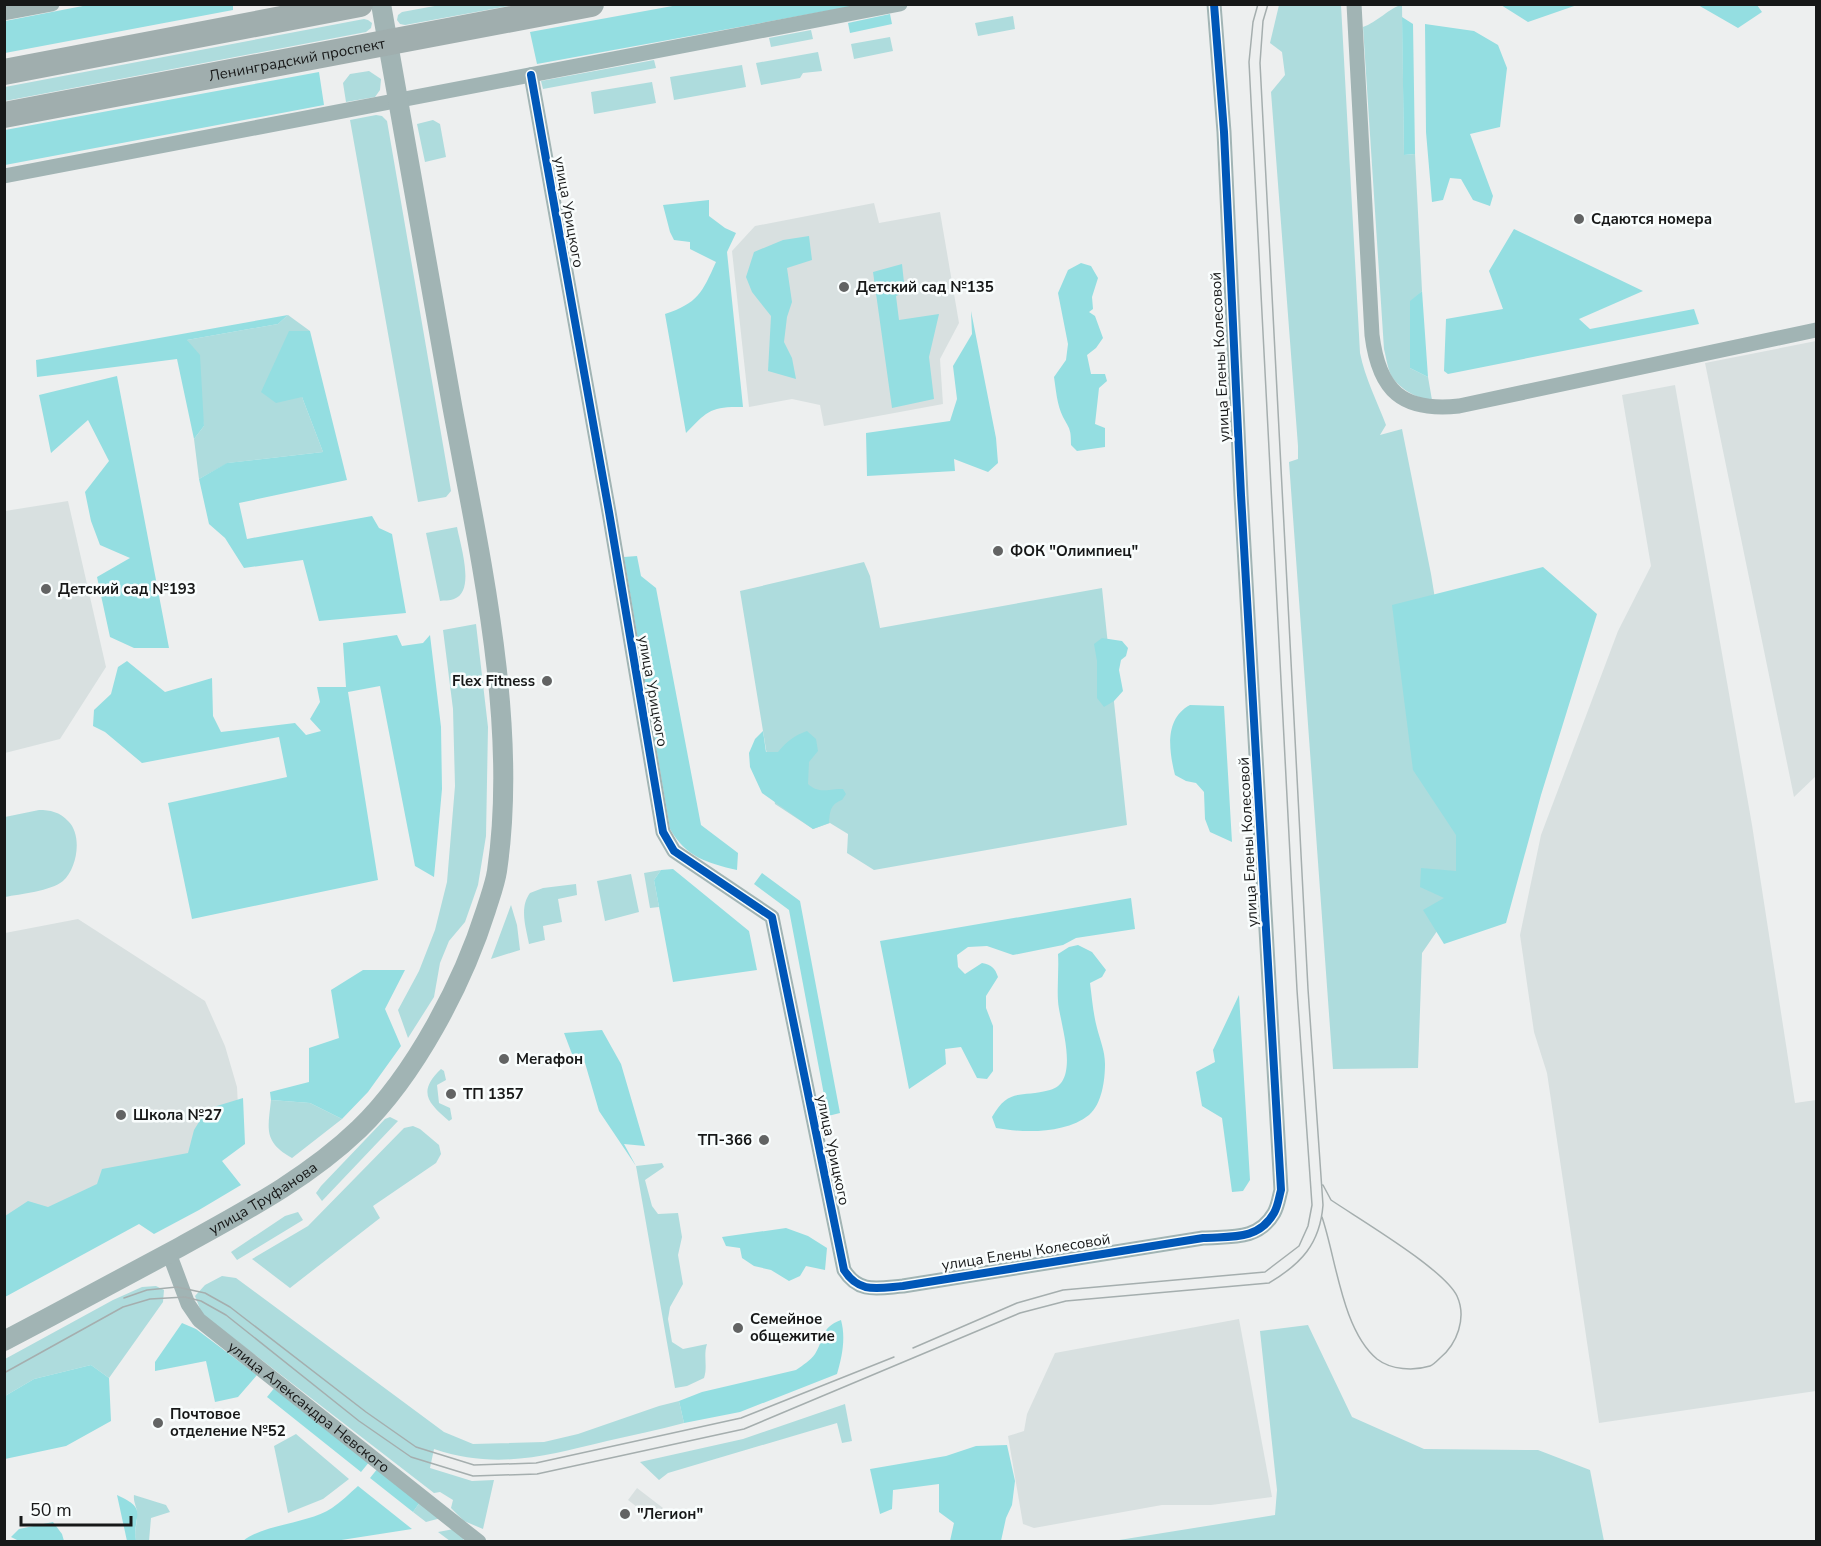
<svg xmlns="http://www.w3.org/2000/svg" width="1821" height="1546" font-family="'Nunito Sans',sans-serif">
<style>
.built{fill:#d8e0e0}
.green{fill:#aedcdd}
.forest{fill:#94dee1}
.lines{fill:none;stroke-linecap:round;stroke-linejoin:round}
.minor{stroke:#a1b4b4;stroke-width:15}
.tertiary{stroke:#a1b4b4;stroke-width:20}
.primary{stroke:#a0aeae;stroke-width:26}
.tram{stroke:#a5aeae;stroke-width:1.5}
.cycleway-casing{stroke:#f9fdfd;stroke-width:11}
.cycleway{stroke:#0057b8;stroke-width:8}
.poi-dot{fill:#626363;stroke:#f9fdfd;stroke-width:2}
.labels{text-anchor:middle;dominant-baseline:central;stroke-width:5;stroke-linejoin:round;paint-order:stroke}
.street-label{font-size:15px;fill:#171818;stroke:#f9fdfd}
.poi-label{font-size:15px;font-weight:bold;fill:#171818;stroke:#f9fdfd;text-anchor:start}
</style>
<rect width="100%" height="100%" fill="#edefef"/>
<path class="built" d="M874 203 879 223 940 212 959 323 940 359 943 404 824 426 820 405 792 399 749 407 732 251 755 226Z
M1816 341V776L1794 797 1705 363Z
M1675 385 1752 825 1795 1103 1816 1100V1391L1599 1423 1547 1073 1534 1032 1520 935 1541 835 1618 631 1651 566 1622 395Z
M68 501 106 667 60 739 5 753V511Z
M78 919 205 1001 225 1046 237 1087 240 1144 5 1278V933Z
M1239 1319 1272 1497 1211 1505H1162L1034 1528 1023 1524 1008 1436 1024 1431 1027 1414 1055 1353Z
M637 1488 663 1508 654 1520 628 1500Z"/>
<path class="green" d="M440 5V4L514 5 405 25 400 24 397 20 398 15 402 12Z
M1279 5H1341L1360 353C1365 378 1377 401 1386 425L1380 435 1402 429 1431 574 1479 870 1422 953 1418 1068 1333 1069 1289 462 1298 459V446L1271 92 1285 75 1282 52 1270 43Z
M1402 5 1404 155 1415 154 1422 291 1410 302V368L1428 377 1432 400C1418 400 1395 386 1390 373 1387 365 1386 357 1384 349L1363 27C1376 23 1392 6 1402 5Z
M1013 16 1015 29 978 36 975 23Z
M364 19 368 20 372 23 371 28 366 32 5 101V87Z
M811 30 813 39 771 47 769 38Z
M890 37 893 51 854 59 851 44Z
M818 52 822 71 803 73 800 78 761 85 756 63Z
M654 60 656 68 543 89 541 81Z
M742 65 746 87 674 100 670 77Z
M369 71 381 79 380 90 375 97 346 102 343 83 350 74Z
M652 82 656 103 594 114 591 92Z
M376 115 382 116 387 121 451 491 446 497 418 502 350 120Z
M433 120 440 124 446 157 425 162 417 124Z
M288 315 310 331H289L302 397 323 452 228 463 199 479 194 439 204 426 187 340 278 324Z
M457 527C460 544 476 592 454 599 450 601 444 600 440 601L426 533Z
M864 562 870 576 880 628 1102 588 1127 825 874 870 847 853 848 834 830 823 813 829 775 804 740 591Z
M476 624 488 727 486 836 478 885 465 922 449 941 440 963 434 997 408 1038 398 1010 419 971 435 930 447 882 455 786 453 709 443 630Z
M39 810C50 810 60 812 68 821 83 835 77 869 63 881 51 891 20 894 5 897V817Z
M661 870 654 880 659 907 650 908 644 873Z
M631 874 639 912 605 921 597 881Z
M576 884 577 895 558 899 562 922 543 926 545 940 529 944C526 927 519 908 530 893L543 888Z
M511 905 517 925 520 950 491 959Z
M441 1069 444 1071 446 1080 437 1085 439 1103 450 1108 452 1119 449 1121C428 1103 417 1092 441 1069Z
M271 1100 310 1103 342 1119 292 1158C263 1142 268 1129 271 1100Z
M390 1117 398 1121 322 1201 316 1193 321 1186 385 1119Z
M413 1126 420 1129 439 1145 441 1154 436 1163 373 1206 380 1218 290 1288 252 1259 308 1226 404 1128Z
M662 1163 664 1167 645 1180 652 1206 658 1214 678 1213 682 1237 678 1255 683 1284 670 1307 668 1319 672 1342 683 1349 707 1344C703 1356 708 1366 704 1378L687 1386 675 1388 636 1166Z
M298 1212 303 1220 237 1260 231 1252 285 1216Z
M222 1276 236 1278 444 1432 473 1444 544 1442 578 1434 659 1406 679 1401 684 1423C658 1430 632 1435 607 1441 545 1456 497 1470 434 1449L430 1468 472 1481 494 1480 483 1529 464 1521 451 1508 453 1500 440 1492 434 1493 202 1314 195 1296 205 1285Z
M156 1286 164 1290 163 1302 109 1378 91 1365 34 1379 5 1396V1359L113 1300 142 1287Z
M1308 1325 1352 1417 1424 1449 1538 1450 1590 1470 1604 1541H1113L1275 1515 1277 1490 1260 1331Z
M845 1404 852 1441 842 1443 837 1423 668 1473 659 1480 640 1462 743 1439Z
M296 1434 349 1479 323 1499 288 1513 274 1446Z
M134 1495 166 1505 170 1512 151 1518 149 1541H136C134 1532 137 1525 137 1515 138 1508 133 1503 134 1495Z
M420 1502 441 1518 426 1522 413 1512Z
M454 1529 465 1538 462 1541H450L438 1532Z"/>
<path class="forest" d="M88 5 233 4V10L5 53V21Z
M678 5H859L537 64 530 32Z
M1501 5H1577L1528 22Z
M1698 5H1757L1762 12 1738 28Z
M890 14 892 24 850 33 848 23Z
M1402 17 1413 24 1415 154 1404 155Z
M1425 24 1474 31 1498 45 1507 68 1500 127 1470 134 1493 196 1490 206 1473 200 1461 179 1450 178 1443 200 1432 202 1426 132Z
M319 72 324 105 5 165V130Z
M709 200V216L725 228 736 233 727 252 743 407C711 406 707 411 686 433L665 314C698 303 702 293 716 262L690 249V242L674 240 670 232 663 205Z
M1514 229 1643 291 1579 319 1590 329 1694 309 1699 324 1448 374 1444 371 1446 319 1503 309 1489 271Z
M809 236 812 260 787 268 792 302 787 317 784 342 792 358 796 379 768 371 771 316 752 292 746 277 754 252 783 240Z
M1081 263 1091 266 1098 278 1092 297 1093 309 1089 312 1095 316 1103 338 1096 348 1087 355 1091 374H1105L1107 381 1099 388 1095 424 1105 428V447L1077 451 1071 445C1071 429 1070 430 1063 417 1057 405 1056 390 1054 377L1066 360 1068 344 1058 293 1068 270Z
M902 264 905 292 896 296 899 320 939 314 929 357 934 399 892 408 873 272Z
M1422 291 1428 377 1410 368V301Z
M971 311 996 438 998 463 988 472 954 459 955 471 867 476 866 433 950 421 957 399 953 366 972 334Z
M288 315 278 324 187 340 200 355 204 426 194 439 177 359 37 377 36 360Z
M289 331H310L347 480 239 503 247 539 372 516 379 528 392 534 406 613 319 621 303 560 244 568 225 538 209 524 199 479 227 463 323 452 302 397 276 403 261 392Z
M117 376 169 648H134L110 637 97 577 130 558 100 545 91 521 85 492 109 461 88 420 51 453 39 395Z
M637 556 641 576 656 588 701 825 738 853 737 870C707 863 686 857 670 829L624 557Z
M1543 567 1597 614 1541 795 1506 923 1444 944 1423 910 1444 898 1420 887 1421 868 1456 871V835L1413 770 1392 605Z
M397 635 402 646 423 643 430 635 441 727 442 789 434 877 415 866 380 686 348 692 378 880 192 919 168 803 287 777 279 737 142 763 105 732 93 726 94 710 111 694 118 667 127 661 165 692 212 678 213 716 221 732 295 723 306 735 321 731 310 719 320 702 317 687H346L343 643Z
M1102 638 1122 641 1128 648 1126 656 1121 660 1119 670 1123 691 1114 701 1104 707 1097 698V661L1094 644Z
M1190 705 1224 706 1232 842 1210 832 1205 819 1204 792 1196 783 1186 781 1175 775C1169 751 1164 719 1190 705Z
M763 731 766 752H778C786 742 795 735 807 731L816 739 818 751 809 762 808 784C820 795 829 788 843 789L846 794 842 800C830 804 830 812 829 823L813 829 762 793 750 767 749 753 755 739Z
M673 869 749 931 757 970 673 982 654 880 661 870Z
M762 873 800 901 840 1113 828 1116 789 910 754 884Z
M1131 898 1135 929 1076 938 1063 945 1013 955 987 946 968 947 957 955 958 967 965 974 982 963C992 965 995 968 998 977L986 996V1008L993 1026V1071L987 1079 977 1078 961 1047 945 1049 946 1064 909 1089 880 941Z
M1078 945 1092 952 1106 970 1102 977 1090 983C1092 998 1093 1013 1097 1028 1100 1040 1105 1051 1105 1064 1105 1080 1102 1104 1089 1115 1065 1134 1024 1133 996 1128L992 1117C1009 1087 1021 1098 1050 1090 1082 1082 1059 1021 1058 1001 1057 985 1059 970 1058 954L1069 947Z
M363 970H405L385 1009 401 1046 368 1092 342 1119 310 1103 271 1100 270 1092 309 1082V1048L339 1038 331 990Z
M1239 995 1250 1180 1243 1191 1232 1192 1222 1118 1202 1106 1196 1072 1215 1062 1213 1050Z
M602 1030 621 1064 645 1146 624 1144 636 1166 599 1111 585 1063 572 1054 564 1033Z
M243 1098 245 1144 222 1161 241 1185 199 1210 154 1234 139 1224 5 1297V1216L28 1201 48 1207 97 1184 102 1169 188 1153 194 1130 207 1109Z
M786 1228 808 1236 827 1248 825 1270 806 1266 800 1276 789 1281 771 1270 754 1266 742 1258 740 1248 726 1246 722 1237Z
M841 1320C846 1338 842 1357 837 1374L740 1412 684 1423 679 1401 702 1392 796 1370C803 1365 810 1361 815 1354 825 1338 820 1328 841 1320Z
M182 1323 196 1329 257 1375 238 1397 215 1402 206 1361 155 1371V1362Z
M91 1365 109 1378 111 1421 66 1446 5 1459V1396L34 1379Z
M276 1386 370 1461 361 1472 267 1397Z
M1007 1445 1015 1481 1012 1505 1006 1518 1001 1541H950L954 1523 939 1512V1484L893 1490 892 1509 880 1514 870 1469 946 1456 976 1446Z
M378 1468 420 1502 413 1512 370 1478Z
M358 1486 412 1529 335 1541H243C263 1524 308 1524 332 1508 341 1502 350 1493 358 1486Z
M117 1495C150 1510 132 1514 136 1541H127Z
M53 1522 62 1534 64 1541H19L11 1537 19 1529Z"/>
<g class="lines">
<g class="minor">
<path d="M1354 4 1372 335C1379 391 1402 412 1459 406L1816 330"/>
<path d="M4 13 52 4"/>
<path d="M531 75 609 512 663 832 674 851 772 917 844 1270C859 1294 878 1288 903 1286L1203 1238C1230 1236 1258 1241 1274 1213 1278 1206 1279 1197 1281 1190L1241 495 1224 132 1214 4"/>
<path d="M4 176 900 4"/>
<path id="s1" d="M169 1253 188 1304 199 1320 479 1542"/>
</g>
<path class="tertiary" id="s2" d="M4 1341C63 1310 122 1278 180 1247 243 1212 307 1179 359 1129 415 1075 463 983 486 910 490 897 495 884 497 871 519 722 479 552 452 405 428 272 406 138 381 4"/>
<g class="primary">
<path d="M4 72 360 4"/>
<path id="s3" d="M4 115 591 4"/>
</g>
<path class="tram" d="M1322 1217C1336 1258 1342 1330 1377 1359 1391 1370 1414 1371 1430 1366 1433 1365 1437 1361 1440 1358 1457 1344 1467 1318 1457 1296 1444 1269 1359 1219 1331 1200L1323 1185
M124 1298 147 1290 177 1287 205 1293 230 1307 366 1412 416 1447 474 1465 536 1463 741 1418 894 1357
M913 1348 1017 1303 1063 1290 1265 1272 1299 1246 1308 1226 1312 1205 1297 990 1249 62 1253 22 1258 4
M4 1373 123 1307 150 1299 185 1297 201 1301 226 1315 359 1421 411 1457 473 1476 537 1474 744 1429 1020 1313 1066 1301 1269 1283C1301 1264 1320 1244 1323 1205L1308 989 1260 63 1263 21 1268 4"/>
<defs>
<path id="cycleway" d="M531 75 609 512 663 832 674 851 772 917 844 1270C859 1294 878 1288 903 1286L1203 1238C1230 1236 1258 1241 1274 1213 1278 1206 1279 1197 1281 1190L1241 495 1224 132 1214 4"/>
</defs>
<use href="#cycleway" class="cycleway-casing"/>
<use href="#cycleway" class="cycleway"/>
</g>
<g class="poi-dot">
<circle cx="1579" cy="219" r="6"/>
<circle cx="844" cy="287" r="6"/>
<circle cx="998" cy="551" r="6"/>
<circle cx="46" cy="589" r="6"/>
<circle cx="547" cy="681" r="6"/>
<circle cx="504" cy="1059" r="6"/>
<circle cx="451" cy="1094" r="6"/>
<circle cx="121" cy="1115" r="6"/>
<circle cx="764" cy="1140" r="6"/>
<circle cx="738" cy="1328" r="6"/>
<circle cx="158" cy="1423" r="6"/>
<circle cx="625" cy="1514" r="6"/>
</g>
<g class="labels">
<g class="street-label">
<text stroke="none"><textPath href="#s3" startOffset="298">Ленинградский проспект</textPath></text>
<text transform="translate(569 212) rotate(80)">улица Урицкого</text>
<text transform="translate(1220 357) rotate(-93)">улица Елены Колесовой</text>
<text transform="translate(653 691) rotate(80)">улица Урицкого</text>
<text transform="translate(1248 842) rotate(-93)">улица Елены Колесовой</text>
<text transform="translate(833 1150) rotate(78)">улица Урицкого</text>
<text stroke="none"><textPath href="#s2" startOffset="296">улица Труфанова</textPath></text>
<text transform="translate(1026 1252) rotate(-9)">улица Елены Колесовой</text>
<text stroke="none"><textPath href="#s1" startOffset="214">улица Александра Невского</textPath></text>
</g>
<g class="poi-label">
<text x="1591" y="219">Сдаются номера</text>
<text x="856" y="287">Детский сад №135</text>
<text x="1010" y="551">ФОК "Олимпиец"</text>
<text x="58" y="589">Детский сад №193</text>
<text x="535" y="681" text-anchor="end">Flex Fitness</text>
<text x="516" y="1059">Мегафон</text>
<text x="463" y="1094">ТП 1357</text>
<text x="133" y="1115">Школа №27</text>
<text x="752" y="1140" text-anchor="end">ТП-366</text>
<text x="750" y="1319">Семейное<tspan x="750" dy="17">общежитие</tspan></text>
<text x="170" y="1414">Почтовое<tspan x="170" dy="17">отделение №52</tspan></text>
<text x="637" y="1514">"Легион"</text>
</g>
</g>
<rect width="1821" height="1546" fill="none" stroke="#171818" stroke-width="12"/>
<path d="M21 1516v9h110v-9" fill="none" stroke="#171818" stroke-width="3"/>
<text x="30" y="1516" font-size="18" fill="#171818" stroke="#f9fdfd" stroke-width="4.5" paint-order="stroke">50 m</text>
</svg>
